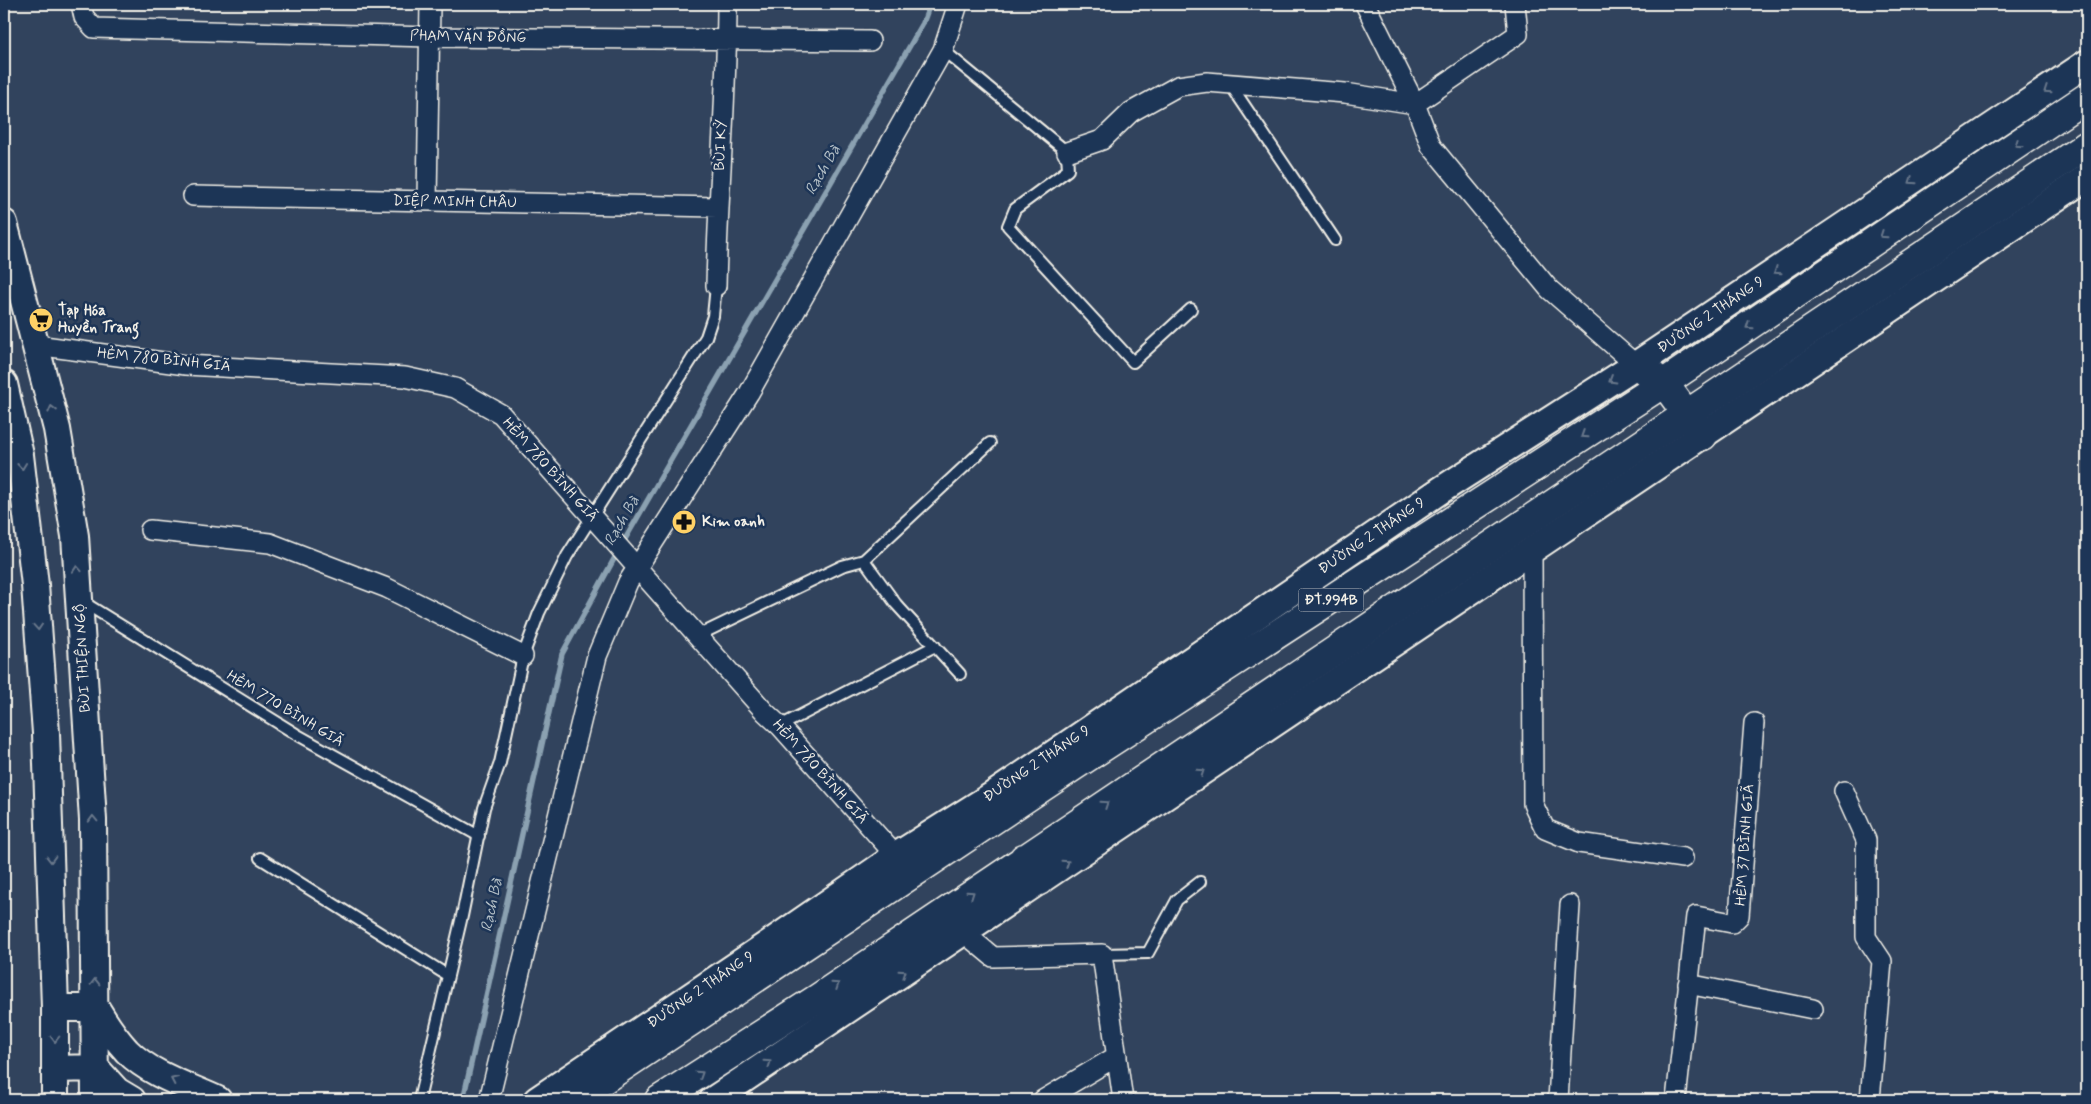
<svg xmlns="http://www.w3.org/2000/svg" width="2091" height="1104" font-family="Mynerve,sans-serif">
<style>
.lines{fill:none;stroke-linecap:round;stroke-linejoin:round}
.stream{stroke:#8ba1b1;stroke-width:5.5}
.service-casing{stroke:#f4f1e8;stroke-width:14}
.minor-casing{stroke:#f4f1e8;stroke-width:22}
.secondary-casing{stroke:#f4f1e8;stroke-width:30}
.primary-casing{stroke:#f4f1e8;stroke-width:31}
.service{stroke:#1d3557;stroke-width:10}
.minor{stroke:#1d3557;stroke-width:19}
.secondary{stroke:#1d3557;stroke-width:26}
.primary{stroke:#1d3557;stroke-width:28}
.oneway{stroke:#68778a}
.labels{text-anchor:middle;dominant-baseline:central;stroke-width:5;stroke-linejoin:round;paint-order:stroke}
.shield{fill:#1d3557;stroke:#b4b9bc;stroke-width:1}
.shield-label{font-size:14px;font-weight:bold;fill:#f4f1e8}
.street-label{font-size:15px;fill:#f4f1e8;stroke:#1d3557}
.poi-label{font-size:15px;font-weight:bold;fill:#f4f1e8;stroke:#1d3557;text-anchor:start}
.water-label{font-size:16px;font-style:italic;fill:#b7c2c8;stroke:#1d3557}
</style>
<rect width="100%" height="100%" fill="#31435d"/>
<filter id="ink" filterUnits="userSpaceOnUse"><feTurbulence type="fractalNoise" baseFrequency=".02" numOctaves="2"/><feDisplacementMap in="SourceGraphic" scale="10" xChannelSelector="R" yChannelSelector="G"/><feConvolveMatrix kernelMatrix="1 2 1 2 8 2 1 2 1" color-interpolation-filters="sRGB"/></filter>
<g filter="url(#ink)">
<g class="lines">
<path class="stream" d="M463 1100 562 654 620 548 923 23 930 4"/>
<defs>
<path id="service" d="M943 50 1067 152 1068 170 1015 209 1008 226 1133 362 1191 309
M1230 84 1335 240
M864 560 896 604 960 674
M83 602 296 734 479 836
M697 636 842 566 864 560 990 443
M780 726 935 646
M260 858 447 975
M1102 954 1148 953 1177 900 1200 882
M419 1100 462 916 484 808 500 763 523 656 539 613 567 556 706 337 713 316 716 286"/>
<path id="minor" d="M81 4 84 17 94 28 430 37 870 41
M1365 4 1415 104 1431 146 1549 289 1636 365
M1067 152 1102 140 1131 112 1178 86 1207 82 1345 93 1415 104 1518 34 1515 4
M193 196 717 207
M427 201 430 4
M716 286C718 192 727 98 727 4
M36 345 186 365 405 377 455 388 501 414 765 712 780 726 896 856
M150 530 270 543 387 588 523 656
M1532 550 1533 804 1545 829 1579 843 1683 858
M1844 791 1866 840V937L1882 961 1870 1100
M963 932 993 957 1102 954 1123 1100
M1688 984 1813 1009
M489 1100 597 656 628 582 749 393 943 50 958 4
M1043 1100 1117 1056
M1558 1100 1570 905
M1676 1100 1696 916 1732 923 1739 916 1754 723"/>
<path id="secondary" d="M4 223 57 429 75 536 93 820 95 1100
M4 384 20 455 35 585 46 733 55 1008V1100
M55 1008H96C105 1023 115 1038 127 1051 151 1075 188 1086 218 1100
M55 1069 96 1068 117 1091 132 1100
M537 1100 774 940 896 856 993 795 1441 490 1636 365 2087 63
M713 1100 2087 177"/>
<path id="primary" d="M1636 365 1664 383 1703 436
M1024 858 1039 881
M573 1100 1074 766 1664 383 2087 97
M659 1100 818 998 2087 145"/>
</defs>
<use href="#service" class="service-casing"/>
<use href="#minor" class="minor-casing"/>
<use href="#secondary" class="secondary-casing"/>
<use href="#primary" class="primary-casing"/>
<use href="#service" class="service"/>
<use href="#minor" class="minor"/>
<use href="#secondary" class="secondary"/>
<use href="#primary" class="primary"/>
</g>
<defs><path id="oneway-chevron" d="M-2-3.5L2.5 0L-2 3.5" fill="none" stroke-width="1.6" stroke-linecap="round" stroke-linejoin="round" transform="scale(1.25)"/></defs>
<g class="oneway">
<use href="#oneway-chevron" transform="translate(2047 90) rotate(146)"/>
<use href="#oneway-chevron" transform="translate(2018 144) rotate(146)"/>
<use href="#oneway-chevron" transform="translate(1912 181) rotate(146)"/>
<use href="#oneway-chevron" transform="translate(1883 235) rotate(146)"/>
<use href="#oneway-chevron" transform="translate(1777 271) rotate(146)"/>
<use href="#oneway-chevron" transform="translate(1749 326) rotate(146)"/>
<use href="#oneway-chevron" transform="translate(1612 380) rotate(149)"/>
<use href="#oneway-chevron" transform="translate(52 409) rotate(-104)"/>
<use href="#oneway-chevron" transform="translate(1584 435) rotate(147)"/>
<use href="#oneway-chevron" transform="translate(22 466) rotate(84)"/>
<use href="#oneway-chevron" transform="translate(77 569) rotate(-94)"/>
<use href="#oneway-chevron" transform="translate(38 627) rotate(86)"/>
<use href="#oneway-chevron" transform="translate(1201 772) rotate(-34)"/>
<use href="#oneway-chevron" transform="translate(1105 804) rotate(-34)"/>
<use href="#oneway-chevron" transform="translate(93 819) rotate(-92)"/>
<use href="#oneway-chevron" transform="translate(51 859) rotate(89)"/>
<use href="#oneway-chevron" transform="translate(1066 863) rotate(-34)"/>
<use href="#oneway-chevron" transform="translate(971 894) rotate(-34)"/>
<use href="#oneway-chevron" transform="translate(903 973) rotate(-34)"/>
<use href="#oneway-chevron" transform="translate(95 982) rotate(-91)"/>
<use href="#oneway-chevron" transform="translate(836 985) rotate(-34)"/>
<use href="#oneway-chevron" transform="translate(55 1039) rotate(90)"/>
<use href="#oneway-chevron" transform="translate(768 1063) rotate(-34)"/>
<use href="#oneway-chevron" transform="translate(700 1074) rotate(-33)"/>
<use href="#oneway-chevron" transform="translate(174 1080) rotate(-155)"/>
</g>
</g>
<defs>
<symbol id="supermarket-disc" viewBox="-11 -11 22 22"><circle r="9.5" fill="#ffd166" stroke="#1d3557"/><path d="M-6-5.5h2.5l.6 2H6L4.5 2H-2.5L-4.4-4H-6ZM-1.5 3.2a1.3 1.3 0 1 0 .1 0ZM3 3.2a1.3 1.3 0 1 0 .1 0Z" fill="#111"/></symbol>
<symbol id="pharmacy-disc" viewBox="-11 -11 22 22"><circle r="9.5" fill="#ffd166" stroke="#1d3557"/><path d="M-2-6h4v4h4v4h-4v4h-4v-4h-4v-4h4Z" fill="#111"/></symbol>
</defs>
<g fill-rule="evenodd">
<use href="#supermarket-disc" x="27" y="306" width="28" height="28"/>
<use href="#pharmacy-disc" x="670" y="508" width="28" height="28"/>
</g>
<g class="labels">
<rect class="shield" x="1298.5" y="588.5" width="65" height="23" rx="4"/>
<g class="shield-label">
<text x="1331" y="600">ĐT.994B</text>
</g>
<g class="street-label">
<text transform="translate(468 37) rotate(1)">PHẠM VĂN ĐỒNG</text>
<text transform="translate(721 145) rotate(-87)">BÙI KỶ</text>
<text transform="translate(455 202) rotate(1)">DIỆP MINH CHÂU</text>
<text transform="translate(1711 315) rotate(-34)">ĐƯỜNG 2 THÁNG 9</text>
<text transform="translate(164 360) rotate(6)">HẺM 780 BÌNH GIÃ</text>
<text transform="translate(550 470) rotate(48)">HẺM 780 BÌNH GIÃ</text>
<text transform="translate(1372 536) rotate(-34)">ĐƯỜNG 2 THÁNG 9</text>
<text transform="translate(83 658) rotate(-93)">BÙI THIỆN NGỘ</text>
<text transform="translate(285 709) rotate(31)">HẺM 770 BÌNH GIÃ</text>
<text transform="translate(1037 764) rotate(-34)">ĐƯỜNG 2 THÁNG 9</text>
<text transform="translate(820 772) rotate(48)">HẺM 780 BÌNH GIÃ</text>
<text transform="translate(1745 845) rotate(-86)">HẺM 37 BÌNH GIÃ</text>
<text transform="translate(701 990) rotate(-34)">ĐƯỜNG 2 THÁNG 9</text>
</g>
<g class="poi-label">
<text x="58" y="311">Tạp Hóa<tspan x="58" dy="17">Huyền Trang</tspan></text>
<text x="702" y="522">Kim oanh</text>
</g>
<g class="water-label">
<text transform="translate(823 170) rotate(-60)">Rạch Bà</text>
<text transform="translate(622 521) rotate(-60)">Rạch Bà</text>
<text transform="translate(492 905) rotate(-78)">Rạch Bà</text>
</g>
</g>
<rect width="2091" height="1104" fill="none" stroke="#1d3557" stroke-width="20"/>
<rect x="10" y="10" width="2071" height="1084" fill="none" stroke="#f4f1e8" stroke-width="2" filter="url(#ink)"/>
</svg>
